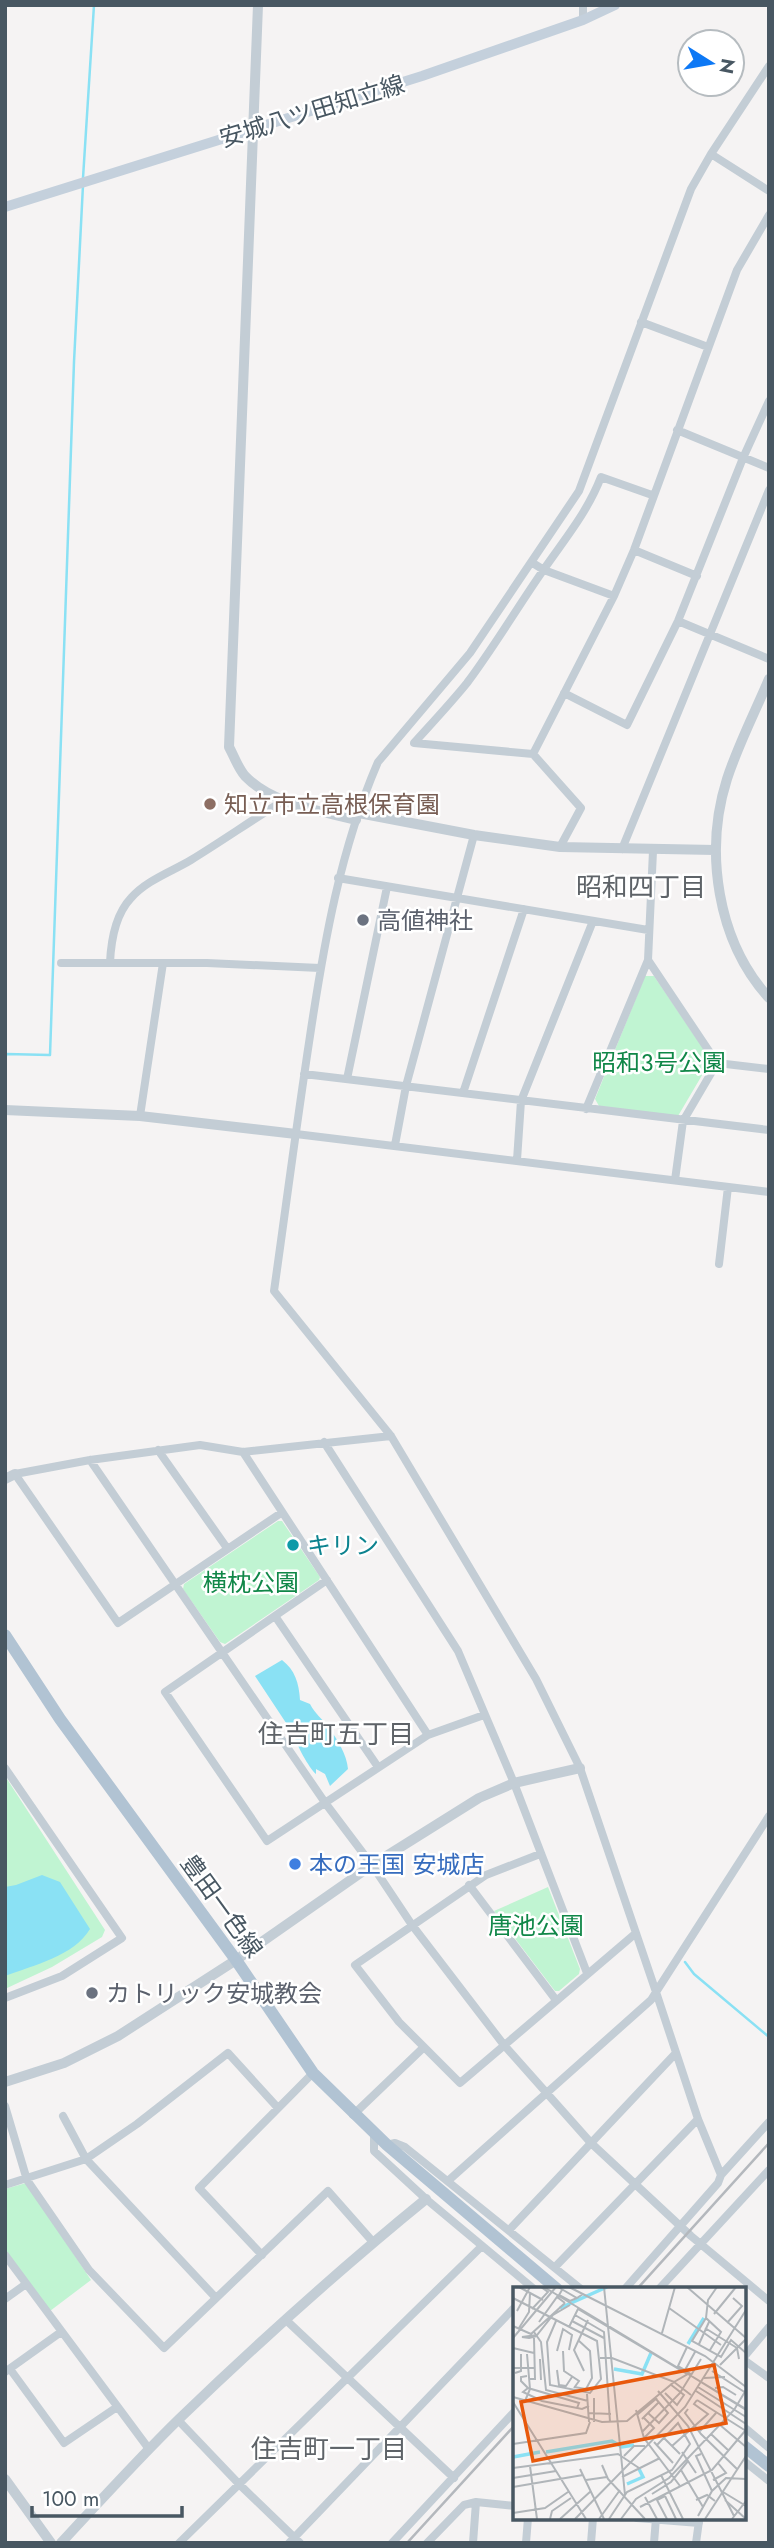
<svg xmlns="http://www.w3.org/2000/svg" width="774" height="2548" font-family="Jost,'Noto Sans JP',sans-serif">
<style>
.green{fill:#c0f4d2}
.water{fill:#8ae1f4}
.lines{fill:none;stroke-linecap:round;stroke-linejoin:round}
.stream{stroke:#8ae1f4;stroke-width:2.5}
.minor{stroke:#c3cdd5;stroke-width:8}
.tertiary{stroke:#c3cdd5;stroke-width:10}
.secondary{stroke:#c4d0dc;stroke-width:10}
.primary{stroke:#b1c3d3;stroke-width:12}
.rail{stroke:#b4b8bd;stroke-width:2.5}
.education-dot{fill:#8d6e63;stroke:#fff;stroke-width:2.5}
.worship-dot{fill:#6b7280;stroke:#fff;stroke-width:2.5}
.culture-dot{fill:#0f9aa8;stroke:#fff;stroke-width:2.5}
.shop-dot{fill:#3f7fe0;stroke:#fff;stroke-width:2.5}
.labels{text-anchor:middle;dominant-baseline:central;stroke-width:5;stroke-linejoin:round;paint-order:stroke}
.street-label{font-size:24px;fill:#485762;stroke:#fff}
.education-label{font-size:24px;fill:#785e54;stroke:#fff;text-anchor:start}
.worship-label{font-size:24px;fill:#5b616d;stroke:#fff;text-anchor:start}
.park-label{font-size:24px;fill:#108748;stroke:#fff}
.culture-label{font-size:24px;fill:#0d838f;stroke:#fff;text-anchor:start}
.shop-label{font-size:24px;fill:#366cbe;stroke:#fff;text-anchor:start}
.neighbourhood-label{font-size:26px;fill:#5e6368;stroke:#fff}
.inset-river{fill:none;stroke:#8ae1f4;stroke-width:3.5}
.inset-road{fill:none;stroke:#b0b5b9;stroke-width:2}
.view{fill:#e8590c;fill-opacity:0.15;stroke:#e8590c;stroke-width:3.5}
.inset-edge{fill:none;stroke:#485762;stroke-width:3.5}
</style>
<rect width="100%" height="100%" fill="#f5f3f3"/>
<path class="green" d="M645 976H654L711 1060 678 1116 599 1106 595 1099Z
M278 1521H282L320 1577 319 1580 225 1644 220 1642 183 1589 184 1584Z
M5 1776 105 1930 102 1937 52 1967 5 1989Z
M548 1887 580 1969 579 1974 559 1991H555L494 1911Z
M26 2183 91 2280 50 2311 5 2250V2189Z"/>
<path class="water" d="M282 1660C295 1670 299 1683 300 1700L310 1704C315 1714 322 1718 328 1727 337 1738 347 1755 348 1769L330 1786 325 1774 316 1769V1774C309 1768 296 1744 294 1735L255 1676Z
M42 1875 60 1882 90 1929C74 1956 34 1965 5 1976V1887L16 1885Z"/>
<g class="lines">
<path class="stream" d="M83 178 94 5
M5 1070 6 1054 50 1055 74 362 83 185
M685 1962 694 1974 769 2037"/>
<path class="minor" d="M583 20V5
M711 154 769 191
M641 322 708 347
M677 430 769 468
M634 550 697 576
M531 562 544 570 614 596
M678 621 769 659
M564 693 627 725 678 621 743 458 769 401
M533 754 414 743C432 723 450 704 467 683 494 647 517 608 542 572 564 540 587 513 601 477L652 495
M560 847 581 808 533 754 614 596 634 550 737 270 769 215
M622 849 769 490
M653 851 648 960 717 1063 769 1069
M338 878 648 930
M61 963H207L320 968
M110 963C111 940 115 915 131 898 147 880 171 872 191 860 222 841 252 820 283 801
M304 1074 769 1130
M347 1079 387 887
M463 1093 524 909
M586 1109 648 960
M140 1116 163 963
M296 1134 769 1192
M395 1145 406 1086 474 835
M517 1160 521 1101 593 921
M675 1180 683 1121 717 1063
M719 1264 728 1187
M324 1442 458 1651 514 1783 587 1973
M158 1450 227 1548
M243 1452 428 1735
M90 1460 326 1804 372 1865 412 1925 504 2045 591 2143 691 2236 769 2301
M281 1513 118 1623 15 1474 90 1460 200 1445 243 1452 391 1436
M327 1580 165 1692 267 1841 428 1735 484 1715
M275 1616 378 1767
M5 1768 122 1938 62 1976 5 1998
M540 1854 486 1875 355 1965 399 2022 460 2083 636 1933
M469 1885 556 2000
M5 2106 27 2180 89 2270 164 2348 328 2191 373 2242
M353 2115 423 2048
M63 2116 86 2159 216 2298
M374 2133V2151L426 2199 534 2289
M387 2145 395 2143 405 2147 581 2289
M721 2175 769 2122
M449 2180 651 2000 656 1992 580 1768 536 1679 391 1436 274 1291C286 1206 297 1121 310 1036 324 943 340 850 378 762L470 653 579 491 691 189 711 154 769 66
M5 2185 86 2159 137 2124 228 2053 278 2108
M510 2229 675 2054
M5 2255 149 2449
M262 2255 199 2188 313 2073
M555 2267 698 2119
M625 2289 718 2183 721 2175 698 2119 656 1992 769 1816
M659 2289 769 2170
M5 2299 26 2284
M286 2320 454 2478
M744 2357 769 2327
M744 2360 769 2378
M10 2369 64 2443 117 2407
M5 2372 61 2332
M178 2420 239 2484 300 2543
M744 2427 769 2448
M744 2461 769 2481
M637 2518 699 2523
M179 2543 482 2246
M289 2543 515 2307
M392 2543 515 2411
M427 2543 464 2505 476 2502 515 2506
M473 2543 476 2502
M526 2543 528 2518
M591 2543 593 2518
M654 2543 656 2518
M696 2543 699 2521"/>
<path class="tertiary" d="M258 5 229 747C234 756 238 768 245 776 273 805 319 810 356 820
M769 679C755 712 738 745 727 779 704 851 717 941 769 998
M359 813 474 835 560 847 715 850
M5 1110 140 1116 296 1134
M5 1479 15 1474
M5 2082 64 2063 118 2036 236 1960 372 1865 479 1798 514 1783 580 1768
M5 2479 51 2543
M61 2543C100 2501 138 2459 179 2419 258 2343 340 2269 426 2199"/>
<path class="secondary" d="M5 207 422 76 583 20 615 5"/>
<path class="primary" d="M5 1635 60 1719 236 1960 313 2073 387 2145 557 2289
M744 2446 769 2466"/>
<path class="rail" d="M637 2289 769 2143
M407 2543 515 2425"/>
</g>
<circle class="education-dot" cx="210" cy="804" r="7"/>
<g class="worship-dot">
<circle cx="363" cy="920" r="7"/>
<circle cx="92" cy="1993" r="7"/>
</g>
<circle class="culture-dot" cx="293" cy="1545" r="7"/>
<circle class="shop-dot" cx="295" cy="1864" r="7"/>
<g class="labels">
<g class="street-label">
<text transform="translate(312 111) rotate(-17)">安城八ツ田知立線</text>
<text transform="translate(222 1906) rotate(54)">豊田一色線</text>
</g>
<g class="education-label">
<text x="224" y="804">知立市立高根保育園</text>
</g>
<g class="worship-label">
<text x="377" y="920">高値神社</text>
<text x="106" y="1993">カトリック安城教会</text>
</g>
<g class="park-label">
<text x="659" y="1062">昭和３号公園</text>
<text x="251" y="1582">横枕公園</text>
<text x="536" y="1925">唐池公園</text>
</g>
<g class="culture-label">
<text x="307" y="1545">キリン</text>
</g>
<g class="shop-label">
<text x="309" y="1864">本の王国 安城店</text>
</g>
<g class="neighbourhood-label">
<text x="641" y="887">昭和四丁目</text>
<text x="336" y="1734">住吉町五丁目</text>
<text x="329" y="2449">住吉町一丁目</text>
</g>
</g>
<g transform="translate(513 2287)">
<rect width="233" height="233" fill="#f5f3f3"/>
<path class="inset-river" d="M47 21 94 0M175 57 191 31M101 82 129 87 138 66M33 165 99 154 109 160 121 158M0 170 27 165M114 197 130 190 126 182"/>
<path class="inset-road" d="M6 0 30 13M31 0 233 122M45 0 64 11 70 7M56 0 192 69 233 100M91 0 112 208M174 0 233 51M49 3 46 8 57 14 64 11M0 11 84 54 88 92 77 106 37 98 34 55 43 34M156 21 208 58M19 22 35 5 28 0M4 24 17 0M201 27 223 0M62 28 91 45 97 135M193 31 179 54 208 70 218 53 233 66M59 34 91 51M26 35 44 10 52 16M214 36 229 19 220 11M0 39 18 47 52 16M56 40 65 22 174 87M6 41 16 25 17 6M192 41 224 61 226 72M21 45 28 55 33 103 75 114M149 46 162 0M24 49 16 51 9 50 24 48 40 28 57 18M0 51 43 0M186 57 196 35M0 61 21 66M197 63 208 45 193 31 195 13 204 0M44 64 50 42 59 48 56 63M50 64 51 84 66 94 61 101M87 71H99L161 95 175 87 233 123M27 72 28 93M207 78 233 52M0 81H22M44 83 46 98 53 99 59 90M172 83 165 79 174 60M71 84 61 63 75 33M199 84 233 106M2 86 8 84V67M179 88 172 83 182 65M14 89 8 90V94L15 101 66 116 64 121M191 91 212 90M17 92H22L21 51M61 100 73 102 79 91 77 64 65 53M185 100 233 130M15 101 10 105 29 114 69 122 76 119M202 101 210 100 223 108M145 104 175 139 221 229M183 104 233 137M152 106 164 118 171 108 157 97M74 107 76 135M0 110 89 135 114 134 161 95 178 108M81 111V135M184 113 233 144M12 114 17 102 14 67M0 115 73 232M175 122 172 126 188 147 224 182M123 123 131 151 167 199M76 126 98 127M135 126 146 136 155 126 143 112M124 128 144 111M130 130 141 141 131 151M129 132 145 116M207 138 233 160M187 144 203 126M129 145 167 106 188 72M198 147 216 164M151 151 167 167M141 155 160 176M0 157 73 146 77 135M159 159 195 127 181 117 184 113M169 165 183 186M188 167 183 169 199 204M111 169 121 159H132M89 178 95 192 132 232M17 179 24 232M0 181 105 167 126 181M67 182 91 232M168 183 190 220M148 188 170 232M109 190 147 171M0 191 43 184M73 193 94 190M200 193 213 186 205 176M0 200 70 188M210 205 233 219M139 207 158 195 175 174M152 209 144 213 154 232M152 209 163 232M132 210 144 232M183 213 194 208 202 214M212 213 233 232M127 220 199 183 232 144M0 226 32 221 55 205M185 229 199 204 213 191 233 192M37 232 39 224 58 211M47 232 78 204M62 232 172 120 233 23M86 232 107 203M96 232 114 205 159 183 177 157 165 136 144 158M108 232 123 212 156 191 221 123 233 103M192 232 233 169M219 232 233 214"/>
<path class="view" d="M201 78 213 136 20 174 8 115Z"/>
<rect width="233" height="233" class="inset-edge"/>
</g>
<rect width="774" height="2548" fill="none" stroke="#485762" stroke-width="14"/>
<g transform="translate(711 63) rotate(101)"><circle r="33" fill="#ffffff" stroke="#b6bcc0" stroke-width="2"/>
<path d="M0-5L12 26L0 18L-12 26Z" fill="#0d78f5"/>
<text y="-10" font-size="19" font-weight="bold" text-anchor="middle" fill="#485762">N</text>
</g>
<path d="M32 2506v10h150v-10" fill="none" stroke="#485762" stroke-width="3.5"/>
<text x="42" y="2506" font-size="21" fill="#485762" stroke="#ffffff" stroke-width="5" paint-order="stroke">100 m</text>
</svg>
